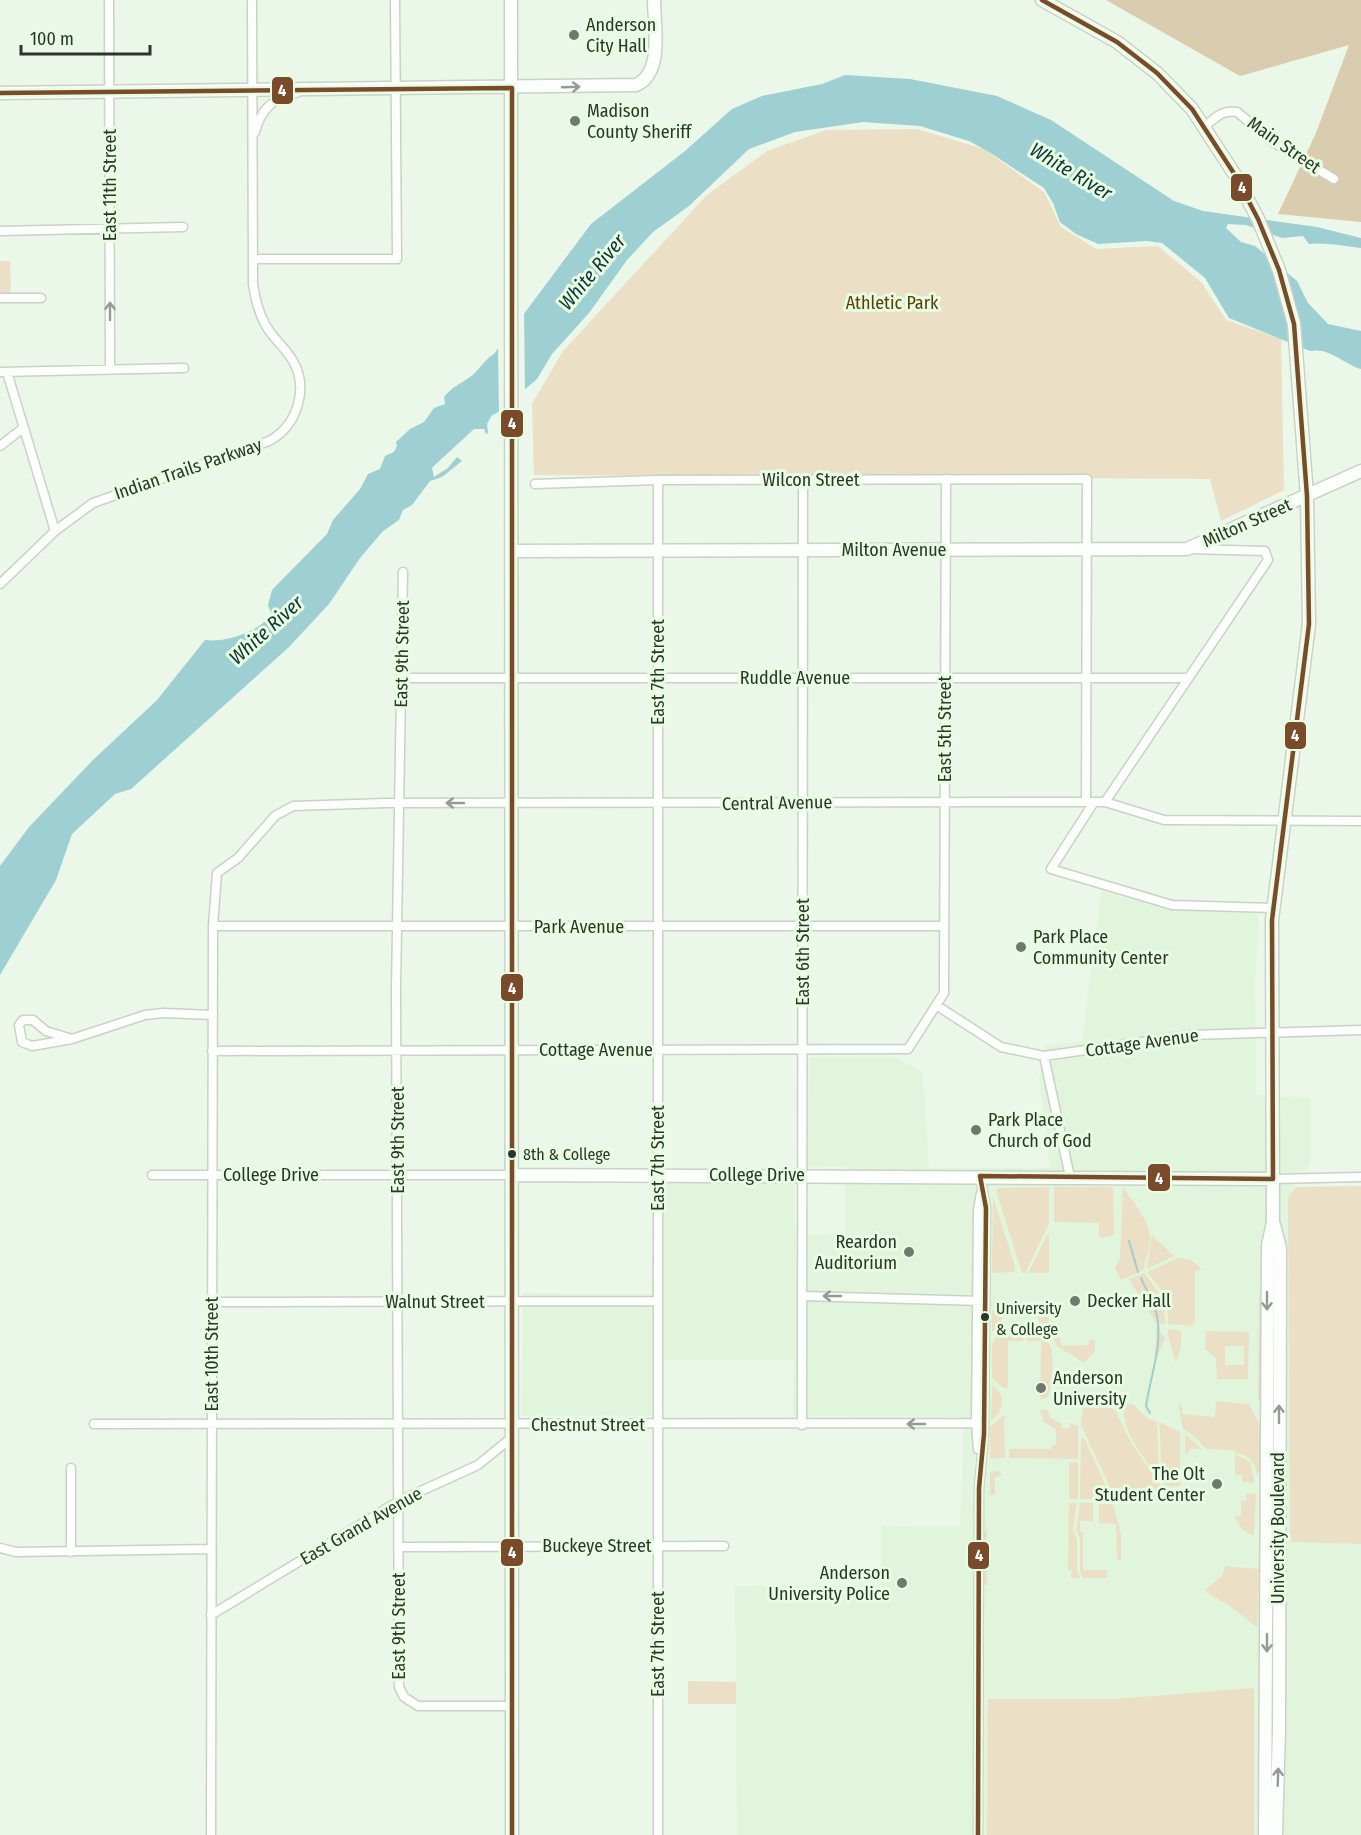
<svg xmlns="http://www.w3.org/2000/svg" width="1361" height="1835" font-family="'Fira Sans Condensed',sans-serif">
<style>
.built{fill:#e1f5dc}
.green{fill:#ebdfc5;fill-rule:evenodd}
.forest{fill:#daccae}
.water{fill:#9dcfd3}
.pier{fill:#ebf7e8}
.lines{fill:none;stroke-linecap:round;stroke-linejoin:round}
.stream{stroke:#9dcfd3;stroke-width:2}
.street-casing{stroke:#c9d2c6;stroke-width:11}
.secondary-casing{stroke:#c9d2c6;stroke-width:15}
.street{stroke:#fcfefc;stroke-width:8}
.secondary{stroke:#fcfefc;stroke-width:12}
.bus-1-casing{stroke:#e7fde2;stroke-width:9}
.bus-1{stroke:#7a4b2a;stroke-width:4.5}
.oneway{stroke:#949a94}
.poi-dot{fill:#70796d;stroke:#e7fde2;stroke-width:2}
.bus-dot{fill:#2d352b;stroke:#e7fde2;stroke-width:2}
.labels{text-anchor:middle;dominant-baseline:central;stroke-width:6;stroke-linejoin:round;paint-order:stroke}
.bus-label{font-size:16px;fill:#2d352b;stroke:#e7fde2;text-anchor:start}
.poi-label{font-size:18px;fill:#2d352b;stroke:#e7fde2;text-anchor:start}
.street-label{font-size:18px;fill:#2d352b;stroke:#e7fde2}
.park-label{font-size:18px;fill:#5e3a04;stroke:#e7fde2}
.water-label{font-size:20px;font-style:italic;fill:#113339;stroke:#e7fde2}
.line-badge{stroke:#e7fde2;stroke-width:2}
.badge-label{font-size:16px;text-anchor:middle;font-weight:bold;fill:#fff}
</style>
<rect width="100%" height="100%" fill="#ebf7e8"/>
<path class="built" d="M1101 891 1172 910 1255 911 1259 920 1255 980 1256 1095 1311 1098V1162L1288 1197 1291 1542 1361 1544V1835H737L735 1586 881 1585V1526L960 1527 964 1417 793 1416 794 1360H652V1416H521L523 1293 651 1294 653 1183H794L795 1235 845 1234V1166L808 1167 809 1057H895L923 1072 929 1168H1050L1039 1078 1046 1045 1082 1041Z"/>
<path class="green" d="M917 129 984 149 1044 192 1061 227 1096 249 1158 246 1202 283 1226 320 1281 339 1284 490 1221 521 1210 479 534 475 532 404 563 351 707 195 767 151 827 130Z
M0 261H10L11 295H0Z
M1361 1186V1544L1290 1542 1288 1197 1296 1187Z
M1049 1187V1224L1025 1273H1022L996 1190 999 1188Z
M1054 1187H1111L1113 1190 1114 1235 1099 1238V1223L1054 1222Z
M1123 1187C1133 1202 1152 1223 1150 1242 1149 1252 1144 1260 1144 1270L1123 1279H1120L1115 1268 1120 1258Z
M993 1197 1015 1266 1014 1272 992 1273Z
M1049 1234V1273H1028L1047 1235Z
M1152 1235 1174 1256 1147 1269Z
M1178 1258 1191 1260 1202 1269 1195 1271V1322L1191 1326 1168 1324 1167 1297 1147 1272Z
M1145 1273 1164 1301 1165 1324 1156 1323 1129 1279Z
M1263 1287 1261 1405 1258 1397 1259 1298Z
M996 1305 1008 1306 996 1331H992V1311Z
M1034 1306H1048L1049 1329 1042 1330Z
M1156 1327 1165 1338 1155 1363Z
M1168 1329 1181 1331V1347L1176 1363 1168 1335Z
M1206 1331 1249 1332 1248 1379H1217L1216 1358 1205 1349ZM1225 1346H1244V1365H1225Z
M1052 1332 1055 1333V1337H1059L1062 1346 1089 1345 1090 1340H1095V1351L1084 1363 1057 1346Z
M997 1335H1023V1341H1008V1388H1003L992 1378V1344Z
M1027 1335C1035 1335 1048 1339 1051 1348 1054 1358 1052 1390 1047 1398L1040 1399 1041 1341H1027Z
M992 1385C1006 1394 1005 1411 991 1420Z
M1216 1401 1249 1404 1260 1425V1470L1257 1475C1255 1462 1249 1454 1235 1453V1450L1206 1449 1196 1438 1183 1429 1178 1402 1182 1406V1414L1215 1417Z
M1124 1404H1133L1147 1418 1157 1422 1159 1477C1144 1459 1120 1429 1124 1404Z
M1107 1406 1115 1410 1132 1444 1163 1489 1162 1501 1116 1500 1081 1425 1083 1408Z
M1040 1410H1047L1051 1418 1061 1423 1062 1428H1070V1423L1078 1426V1459L1009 1458V1449H1052V1445H1056V1429L1044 1422Z
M1003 1416H1008L1004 1418 1005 1458 990 1459V1427Z
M1159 1422 1180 1432V1486H1165C1159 1475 1162 1439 1159 1422Z
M1185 1434 1202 1449H1189L1188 1456V1453H1185Z
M1081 1438 1085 1440 1112 1500 1080 1499Z
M1235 1454 1250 1462 1255 1483 1242 1482V1475H1235Z
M1069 1462H1078V1499H1069Z
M999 1471 1002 1475 995 1477V1495H990V1472Z
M1256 1493 1254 1536 1242 1529 1234 1516H1241V1501H1246V1494Z
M1069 1503H1077L1073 1530 1077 1538V1571L1080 1578H1071V1570H1068Z
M1080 1503H1093V1521H1080V1532H1083V1570H1107V1578H1082L1080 1570V1538L1076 1530Z
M1099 1504H1113L1121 1534V1560H1117L1116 1524 1099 1523Z
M987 1528V1586L984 1583V1534Z
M1225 1566 1259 1569 1257 1627 1230 1606 1207 1593 1206 1589 1222 1576Z
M688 1681 736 1682V1704H688Z
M1254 1688V1835H987L988 1699H1116Z"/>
<path class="forest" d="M1106 0H1361V222L1278 214 1316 133 1349 45 1240 76Z"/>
<path class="water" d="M845 75 910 79 997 96 1051 120 1174 201 1203 211 1317 227 1361 238V248C1347 246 1323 242 1309 244L1303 236 1282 238 1246 225 1228 224 1226 228 1241 242 1255 246 1297 281 1308 303 1328 324 1361 331V369C1344 364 1329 347 1310 351L1229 318 1205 278 1162 243 1146 241 1098 244 1076 234 1060 222 1053 203 1044 188 989 152 969 141 920 126 863 122 795 132 749 149 689 206 653 232 627 260 589 313 552 354 537 379 497 413 492 415 487 424 488 433 486 434 484 429H474L436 464 432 468 434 477 448 468 457 457 462 461 442 477 430 481 412 505 403 510 399 520 383 531 360 558 329 604 289 647 131 789 115 794 72 834 56 880 0 975V866L29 827 93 760 157 700 205 640C225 643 263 631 271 613L268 605 272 590 327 534 333 520 360 489 368 474 380 469 385 456 394 452 397 446 396 442 410 429 424 422 434 408 445 404 444 397C452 387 460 384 470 377 478 372 483 361 494 354L591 224 685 151 732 109 762 96 822 84Z"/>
<path class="pier" d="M524 306 525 394 499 416 498 343Z"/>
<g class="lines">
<path class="stream" d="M1129 1241 1138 1272
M1141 1278C1145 1288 1152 1298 1155 1308 1165 1340 1151 1373 1146 1406L1150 1413"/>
<defs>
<path id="street" d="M109 0 110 369
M1204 127C1215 118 1223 109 1237 112L1273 142 1334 179
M255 132C261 109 273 98 296 93
M0 231 183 227
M253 259H397L395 0
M0 298H41
M0 372 184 368
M7 372 55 531
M0 446 22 429
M658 480V1835
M535 484 658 480 1087 479 1086 802
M403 572 396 989 399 1687 404 1697 418 1706H510
M0 584 55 531 93 503 269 441C297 426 309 389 293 361 285 347 272 338 265 324 258 311 255 298 253 284L252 0
M401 678H1188
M1094 802 1051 869 1172 905 1273 908
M1105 802 1268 560 1265 551 1189 549
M213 926H944
M936 1005 1001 1047 1044 1056 1191 1035 1361 1030
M23 1020H33L46 1031 72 1039 32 1046 22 1042 19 1025Z
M72 1039 145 1015 163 1013 213 1015
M212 1051 908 1049 944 993 946 479
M1044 1056 1070 1177
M152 1175H512
M1273 1179 1361 1177
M802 1296 982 1301
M212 1302 658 1301
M94 1424 974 1423
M802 1425 803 480
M978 1449 976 1423 978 1210 981 1193
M71 1468V1552
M399 1547 724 1546
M0 1548 16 1552 211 1549
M211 1615 399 1501 478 1465 511 1438
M211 1835 213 926 217 873 238 858 275 816 293 806 386 803 1105 802 1164 820 1361 821
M978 1835 979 1488 984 1434 986 1208 980 1176"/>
<path id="secondary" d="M511 0 512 1835
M1042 0 1117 42 1157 73 1192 109 1235 175 1258 219 1279 270 1294 324 1307 496 1309 624 1272 920 1273 1222 1268 1245 1265 1835
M0 93 636 85C664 73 654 25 654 0
M512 551 1187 549 1361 471
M512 1175 1273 1179
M1274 1225 1280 1248 1279 1729 1276 1835"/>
</defs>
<use href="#street" class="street-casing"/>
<use href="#secondary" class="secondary-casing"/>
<use href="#street" class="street"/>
<use href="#secondary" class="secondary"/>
<defs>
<path id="bus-1" d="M0 93 512 88V1835
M978 1835 979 1488 984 1434 986 1208 980 1176 1273 1179 1272 920 1309 624 1307 496 1294 324 1279 270 1258 219 1235 175 1192 109 1157 73 1117 42 1042 0"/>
</defs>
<use href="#bus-1" class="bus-1-casing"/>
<use href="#bus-1" class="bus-1"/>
</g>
<defs><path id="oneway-shaft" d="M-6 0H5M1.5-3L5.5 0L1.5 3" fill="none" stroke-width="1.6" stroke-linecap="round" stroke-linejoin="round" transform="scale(1.5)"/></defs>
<g class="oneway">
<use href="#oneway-shaft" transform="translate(571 87) rotate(-2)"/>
<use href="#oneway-shaft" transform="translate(110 311) rotate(-90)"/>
<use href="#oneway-shaft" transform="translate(455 803) rotate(180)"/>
<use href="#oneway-shaft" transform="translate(832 1296) rotate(-180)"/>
<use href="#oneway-shaft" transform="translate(1267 1301) rotate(90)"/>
<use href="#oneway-shaft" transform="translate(1279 1414) rotate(-90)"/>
<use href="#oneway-shaft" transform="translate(916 1424) rotate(-180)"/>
<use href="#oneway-shaft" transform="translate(1267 1643) rotate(90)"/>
<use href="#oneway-shaft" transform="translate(1278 1777) rotate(-88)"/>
</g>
<g class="poi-dot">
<circle cx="574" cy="35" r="6"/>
<circle cx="575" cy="121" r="6"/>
<circle cx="1021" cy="947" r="6"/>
<circle cx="976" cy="1130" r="6"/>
<circle cx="909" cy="1252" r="6"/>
<circle cx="1075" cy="1301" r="6"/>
<circle cx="1041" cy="1388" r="6"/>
<circle cx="1217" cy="1484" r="6"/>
<circle cx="902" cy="1583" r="6"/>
</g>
<g class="bus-dot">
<circle cx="512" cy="1154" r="5"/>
<circle cx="985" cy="1317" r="5"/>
</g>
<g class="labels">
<g class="bus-label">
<text x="523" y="1154">8th &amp; College</text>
<text x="996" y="1308">University<tspan x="996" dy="21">&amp; College</tspan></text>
</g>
<g class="poi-label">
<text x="586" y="25">Anderson<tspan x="586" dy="21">City Hall</tspan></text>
<text x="587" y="111">Madison<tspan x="587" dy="21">County Sheriff</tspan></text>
<text x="1033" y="937">Park Place<tspan x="1033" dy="21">Community Center</tspan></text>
<text x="988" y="1120">Park Place<tspan x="988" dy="21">Church of God</tspan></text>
<text x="897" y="1242" text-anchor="end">Reardon<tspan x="897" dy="21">Auditorium</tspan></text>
<text x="1087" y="1301">Decker Hall</text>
<text x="1053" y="1378">Anderson<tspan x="1053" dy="21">University</tspan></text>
<text x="1205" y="1474" text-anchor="end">The Olt<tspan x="1205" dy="21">Student Center</tspan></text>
<text x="890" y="1573" text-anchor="end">Anderson<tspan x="890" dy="21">University Police</tspan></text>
</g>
<g class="street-label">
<text transform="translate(1284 145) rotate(35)">Main Street</text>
<text transform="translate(110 185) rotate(-90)">East 11th Street</text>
<text transform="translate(188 469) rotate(-19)">Indian Trails Parkway</text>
<text x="811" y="480">Wilcon Street</text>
<text transform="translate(1247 523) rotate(-24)">Milton Street</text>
<text x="894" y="550">Milton Avenue</text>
<text transform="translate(402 654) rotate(-89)">East 9th Street</text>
<text transform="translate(658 672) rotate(-90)">East 7th Street</text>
<text x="795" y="678">Ruddle Avenue</text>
<text transform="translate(945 729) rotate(-90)">East 5th Street</text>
<text transform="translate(777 803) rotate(-1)">Central Avenue</text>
<text x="579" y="927">Park Avenue</text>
<text transform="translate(803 952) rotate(-90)">East 6th Street</text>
<text transform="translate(1142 1043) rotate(-8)">Cottage Avenue</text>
<text x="596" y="1050">Cottage Avenue</text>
<text transform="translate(398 1140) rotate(-90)">East 9th Street</text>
<text transform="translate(658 1158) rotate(-90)">East 7th Street</text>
<text x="271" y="1175">College Drive</text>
<text x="757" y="1175">College Drive</text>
<text x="435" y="1302">Walnut Street</text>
<text transform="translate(212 1354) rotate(-90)">East 10th Street</text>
<text x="588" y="1425">Chestnut Street</text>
<text transform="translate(361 1526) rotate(-30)">East Grand Avenue</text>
<text transform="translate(1278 1528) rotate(-90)">University Boulevard</text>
<text x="597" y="1546">Buckeye Street</text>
<text transform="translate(399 1626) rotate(-90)">East 9th Street</text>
<text transform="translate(658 1644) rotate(-90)">East 7th Street</text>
</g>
<g class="park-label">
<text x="892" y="303">Athletic Park</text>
</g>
<g class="water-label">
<text transform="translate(1071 171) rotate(31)">White River</text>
<text transform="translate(592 272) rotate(-50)">White River</text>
<text transform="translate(266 630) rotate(-42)">White River</text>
</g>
</g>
<g class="line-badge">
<rect x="271" y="76" width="23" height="29" rx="6" fill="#7a4b2a"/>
<rect x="1230" y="173" width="23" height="29" rx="6" fill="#7a4b2a"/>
<rect x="500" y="409" width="24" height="29" rx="6" fill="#7a4b2a"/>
<rect x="1284" y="721" width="23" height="29" rx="6" fill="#7a4b2a"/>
<rect x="500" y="973" width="24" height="29" rx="6" fill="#7a4b2a"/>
<rect x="1147" y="1163" width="24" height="29" rx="6" fill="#7a4b2a"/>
<rect x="500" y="1538" width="24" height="29" rx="6" fill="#7a4b2a"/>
<rect x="967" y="1541" width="23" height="29" rx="6" fill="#7a4b2a"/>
</g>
<g class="badge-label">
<text x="282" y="96">4</text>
<text x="1242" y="193">4</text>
<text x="512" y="429">4</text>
<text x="1295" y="741">4</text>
<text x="512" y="994">4</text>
<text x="1159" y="1184">4</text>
<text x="512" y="1558">4</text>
<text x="979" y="1561">4</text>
</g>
<path d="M21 45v9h129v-9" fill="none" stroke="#2d352b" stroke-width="3"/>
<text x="30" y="45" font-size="18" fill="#2d352b" stroke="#e7fde2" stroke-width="4.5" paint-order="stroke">100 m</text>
</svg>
